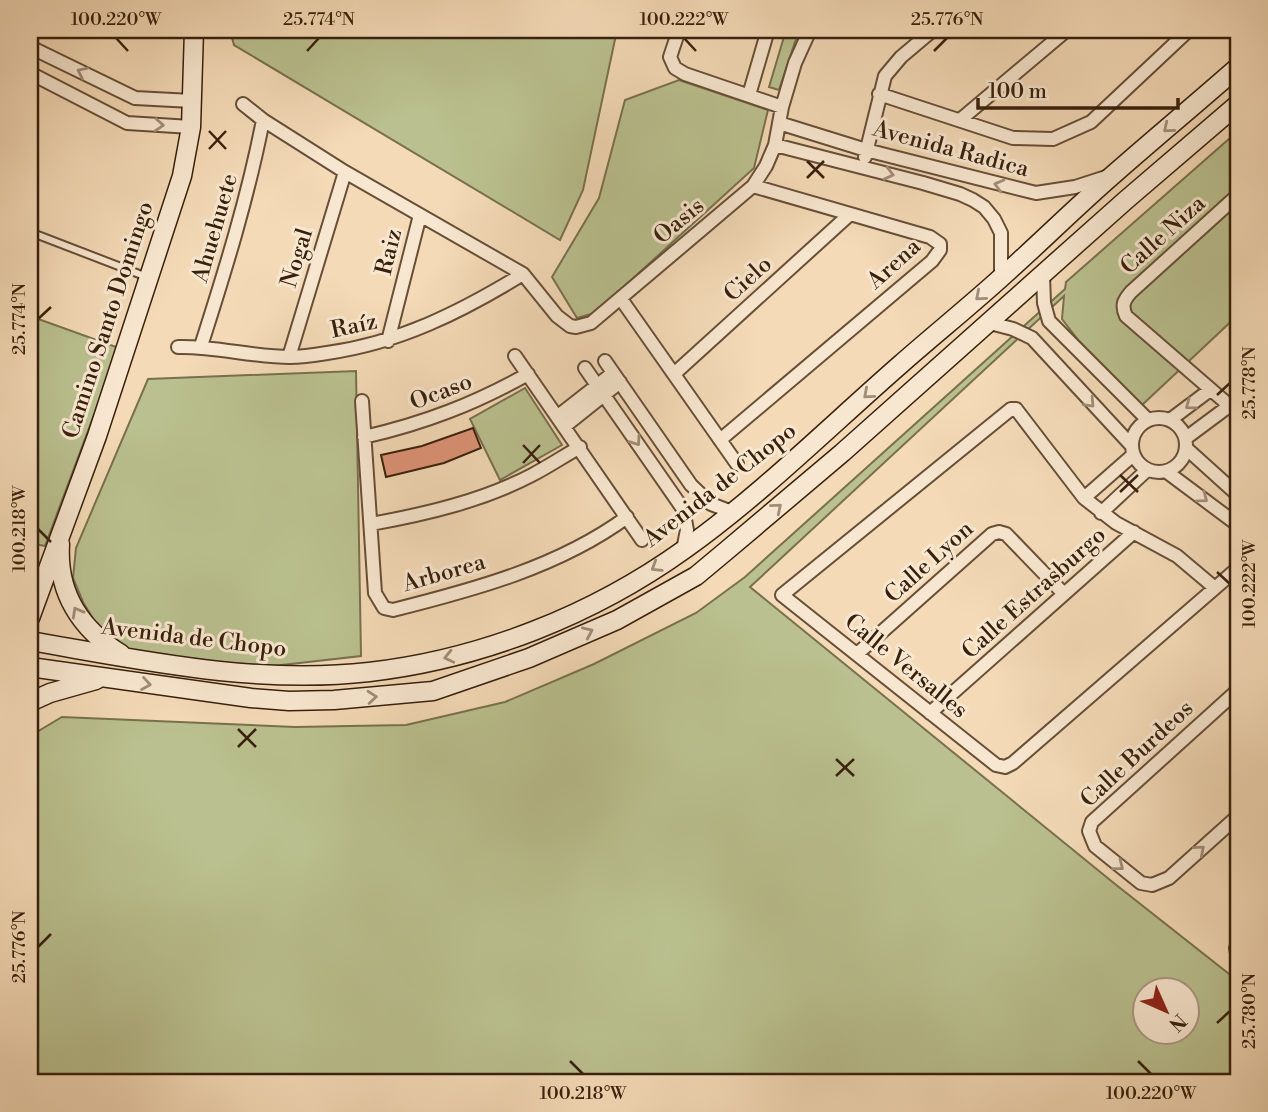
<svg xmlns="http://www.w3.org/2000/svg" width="1268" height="1112" font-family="'Libre Bodoni',serif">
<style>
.green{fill:#bac08f;stroke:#79704e;stroke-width:2;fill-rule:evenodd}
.building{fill:#dd9377;stroke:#38200c;stroke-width:2}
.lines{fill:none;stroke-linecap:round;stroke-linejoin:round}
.lane-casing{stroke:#674e37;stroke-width:10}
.street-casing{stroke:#674e37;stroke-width:16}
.secondary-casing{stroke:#38200c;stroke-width:21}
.lane{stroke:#f8e7d0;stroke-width:6}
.street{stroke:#f8e7d0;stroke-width:12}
.secondary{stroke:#f8e7d0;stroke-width:18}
.oneway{stroke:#a28d78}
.ticks{fill:none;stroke:#38200c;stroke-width:2.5}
.labels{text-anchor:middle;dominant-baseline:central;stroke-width:6;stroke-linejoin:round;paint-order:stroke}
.street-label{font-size:23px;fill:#38200c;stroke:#f8e7d0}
.neatline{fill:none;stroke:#38200c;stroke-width:2.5}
.ticks-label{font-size:18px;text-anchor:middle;fill:#38200c}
</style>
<rect width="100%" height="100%" fill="#f4dab7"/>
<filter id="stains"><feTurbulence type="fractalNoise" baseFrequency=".00286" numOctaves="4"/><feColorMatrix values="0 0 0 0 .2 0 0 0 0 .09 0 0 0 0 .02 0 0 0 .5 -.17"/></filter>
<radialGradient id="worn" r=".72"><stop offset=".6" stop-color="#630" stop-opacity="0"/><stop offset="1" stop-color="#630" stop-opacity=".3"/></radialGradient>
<path class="green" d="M230 30H617L583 190 560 240 234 45Z
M786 30H802L795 42 779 90 769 87Z
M679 80 768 110 754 168 595 313 577 318 552 277 599 198 625 100Z
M1238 131V315L1142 405 1079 341 1062 319 1064 296 750 587 1115 884 1238 981V1082H30V736L62 717 295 727 406 725 505 702 594 664 696 613 745 577 1065 289 1066 282ZM1146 990H1188V1032H1146Z
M30 316 119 348 45 546 30 543Z
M356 371 361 656 273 666 201 661 119 648 103 635 83 602 73 578 76 548 148 379Z
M525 388 562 445 500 480 470 419Z"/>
<path class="building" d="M473 428 481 448 444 463 386 477 381 455 422 446Z"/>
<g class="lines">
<defs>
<path id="lane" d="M30 232 147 277"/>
<path id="street" d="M679 30 670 57 675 68 685 74 782 107
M30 47 135 98 192 101
M30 73 127 123 191 127
M879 94 1013 138 1053 139 1091 122 1189 30
M749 95 768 30
M243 104 263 120 345 172 523 274 557 316 570 326 576 327 591 323 753 186 766 166 775 145 782 107 795 63 810 30
M960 120 1067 30
M779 123 866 150 1036 193 1075 187 1109 176
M775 145 923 183 960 194 973 200 984 207 994 219 1001 233V278
M865 157 885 76 901 57 933 30
M1238 195 1131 292C1124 300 1121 305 1126 316L1238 413
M1043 275 1044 303 1049 321 1148 420
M621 299 737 464
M990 323 1013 329 1032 338 1131 445
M388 341 420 215
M201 346C225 271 248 197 263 120
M178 347C216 346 252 357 290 357 302 357 315 355 327 353 399 343 461 312 523 274
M515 356 642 540
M289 357 345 172
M605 361 691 485 711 504 732 512
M585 368 683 509 687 530 683 550
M674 374 849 215
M362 401 375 593 384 608 393 610C473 590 559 567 627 517
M558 416 613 373
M1132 445a27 27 0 1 1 54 0a27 27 0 1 1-54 0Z
M1170 420 1210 390
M565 426 620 382
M364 437C425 423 474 404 528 374
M1186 438 1229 406
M720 440 932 261 940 250V244L930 237 753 186
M1187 449 1238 495
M1167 472 1238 525
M1084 498 1133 455
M1101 513 1147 470
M371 524C426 514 482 501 532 475 549 466 564 456 580 447
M1215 588 1177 556 1116 523 1084 498 1016 409H1011L782 595 996 765 1005 767 1013 763 1215 588 1238 568
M857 654 992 534 999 532 1006 534 1064 594
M1238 690 1092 822 1089 831 1095 846 1141 883 1152 885 1169 878 1238 816
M930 713 1134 532
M1238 944 1236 948 1238 958"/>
<path id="secondary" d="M60 544C57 592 80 629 121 654
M30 618 97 436 182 176 191 127 194 30
M30 641C141 660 255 685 369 672 482 659 593 615 685 549 762 494 830 426 901 364 935 334 970 306 1004 275 1041 242 1076 207 1114 174 1155 138 1197 103 1238 67
M30 667 251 698 289 701 334 700 433 691 529 658 617 620 696 576 726 551 842 453 1126 200 1238 104
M30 702 50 693 96 680"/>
</defs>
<use href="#lane" class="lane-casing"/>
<use href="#street" class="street-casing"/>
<use href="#secondary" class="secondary-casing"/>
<use href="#lane" class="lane"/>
<use href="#street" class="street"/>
<use href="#secondary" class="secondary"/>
</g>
<defs><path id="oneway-chevron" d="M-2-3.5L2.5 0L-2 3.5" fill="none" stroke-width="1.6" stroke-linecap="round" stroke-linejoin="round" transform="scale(1.75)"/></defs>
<g class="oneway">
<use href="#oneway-chevron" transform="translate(82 72) rotate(-154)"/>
<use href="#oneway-chevron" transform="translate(159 125) rotate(4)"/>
<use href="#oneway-chevron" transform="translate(1168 128) rotate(140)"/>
<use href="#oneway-chevron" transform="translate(889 174) rotate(14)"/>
<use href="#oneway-chevron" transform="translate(999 185) rotate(-165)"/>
<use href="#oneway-chevron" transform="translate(980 296) rotate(139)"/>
<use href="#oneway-chevron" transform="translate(868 394) rotate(139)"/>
<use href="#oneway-chevron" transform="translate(1090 403) rotate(47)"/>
<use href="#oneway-chevron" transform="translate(1190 405) rotate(143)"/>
<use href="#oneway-chevron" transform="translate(636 441) rotate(55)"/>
<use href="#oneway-chevron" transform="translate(1203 498) rotate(37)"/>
<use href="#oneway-chevron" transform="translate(777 508) rotate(-40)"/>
<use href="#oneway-chevron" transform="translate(656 567) rotate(148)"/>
<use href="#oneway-chevron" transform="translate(77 612) rotate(-119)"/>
<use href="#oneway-chevron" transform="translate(588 632) rotate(-24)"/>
<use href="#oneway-chevron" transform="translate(449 657) rotate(167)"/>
<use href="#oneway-chevron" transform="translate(146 684) rotate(9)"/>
<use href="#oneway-chevron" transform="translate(372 697) rotate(-5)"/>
<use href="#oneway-chevron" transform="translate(1200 850) rotate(-41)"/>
<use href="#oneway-chevron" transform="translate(1119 866) rotate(38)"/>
</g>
<path class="ticks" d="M116 38 128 51M684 38 696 51M307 51 319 38M934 51 947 38M209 131 226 149M209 149 226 131M807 161 824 178M807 178 824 161M38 319 51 307M1217 395 1230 383M523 445 540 463M523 463 540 445M1120 475 1138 492M1120 492 1138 475M38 529 51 542M1217 572 1230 584M238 729 256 747M238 747 256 729M836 759 854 776M836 776 854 759M38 947 51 934M1217 1023 1230 1011M570 1061 583 1074M1138 1061 1151 1074"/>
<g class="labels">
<g class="street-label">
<text transform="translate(951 149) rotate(15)">Avenida Radica</text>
<text transform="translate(679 221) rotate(-40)">Oasis</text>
<text transform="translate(215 228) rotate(-74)">Ahuehuete</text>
<text transform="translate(1163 235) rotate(-42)">Calle Niza</text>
<text transform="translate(389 252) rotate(-76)">Raiz</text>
<text transform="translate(297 258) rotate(-73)">Nogal</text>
<text transform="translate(894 264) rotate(-42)">Arena</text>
<text transform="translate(748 279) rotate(-42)">Cielo</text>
<text transform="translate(108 320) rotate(-72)">Camino Santo Domingo</text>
<text transform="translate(354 326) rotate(-12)">Raíz</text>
<text transform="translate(441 392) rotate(-21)">Ocaso</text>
<text transform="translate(720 485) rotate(-38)">Avenida de Chopo</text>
<text transform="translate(929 562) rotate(-42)">Calle Lyon</text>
<text transform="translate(444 573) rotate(-16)">Arborea</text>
<text transform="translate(1034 593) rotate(-42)">Calle Estrasburgo</text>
<text transform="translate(194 638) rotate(7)">Avenida de Chopo</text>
<text transform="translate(906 666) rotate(39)">Calle Versalles</text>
<text transform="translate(1137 754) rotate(-43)">Calle Burdeos</text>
</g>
</g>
<rect width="1268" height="1112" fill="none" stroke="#f4dab7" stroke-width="77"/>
<g transform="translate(1166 1011) rotate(135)"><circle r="33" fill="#f8e7d0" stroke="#ab9782" stroke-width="2"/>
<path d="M0-5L12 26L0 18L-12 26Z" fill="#8f2418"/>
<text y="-10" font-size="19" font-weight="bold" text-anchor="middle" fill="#38200c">N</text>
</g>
<path d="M978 98v10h200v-10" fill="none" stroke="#38200c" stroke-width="3.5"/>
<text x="988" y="98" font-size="21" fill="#38200c" stroke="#f8e7d0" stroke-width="5" paint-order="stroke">100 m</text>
<rect x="38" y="38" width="1192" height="1036" class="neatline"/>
<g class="ticks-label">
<text x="116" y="25">100.220°W</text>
<text x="319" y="25">25.774°N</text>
<text x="684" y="25">100.222°W</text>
<text x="947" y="25">25.776°N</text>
<text transform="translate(19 319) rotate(-90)" y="6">25.774°N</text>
<text transform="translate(1249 383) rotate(-90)" y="6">25.778°N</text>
<text transform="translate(19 529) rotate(-90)" y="6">100.218°W</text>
<text transform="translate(1249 584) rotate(-90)" y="6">100.222°W</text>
<text transform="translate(19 947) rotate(-90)" y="6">25.776°N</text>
<text transform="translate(1249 1011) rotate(-90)" y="6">25.780°N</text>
<text x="583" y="1099">100.218°W</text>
<text x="1151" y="1099">100.220°W</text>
</g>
<rect width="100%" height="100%" filter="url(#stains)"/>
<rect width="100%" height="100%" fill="url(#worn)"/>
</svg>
